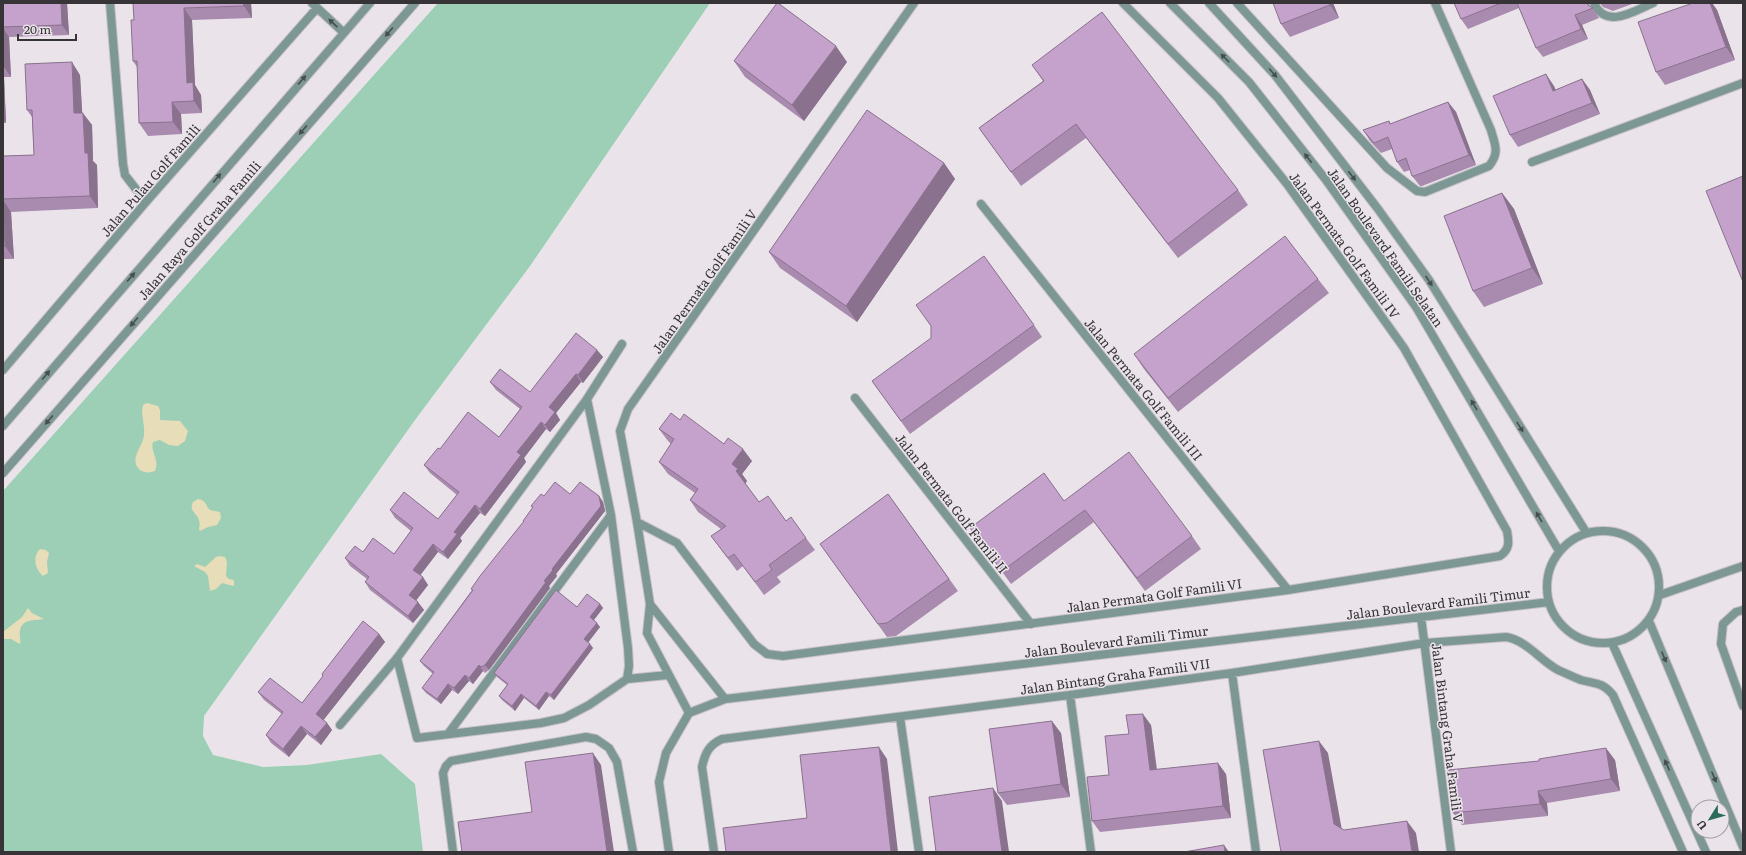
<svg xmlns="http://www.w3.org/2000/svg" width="1746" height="855" font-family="Literata,serif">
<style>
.green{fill:#9ccfb5}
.sand{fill:#e7ddb8}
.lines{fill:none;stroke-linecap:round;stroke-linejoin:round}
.minor-casing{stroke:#c6c1c6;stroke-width:10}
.tertiary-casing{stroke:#c6c1c6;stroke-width:10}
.minor{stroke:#7d9894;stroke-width:8}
.tertiary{stroke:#7d9894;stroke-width:8}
.wall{fill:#a98baf}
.shaded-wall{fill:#8a718e}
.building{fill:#c5a2cb;stroke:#8a718e}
.oneway{fill:#484d4e}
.labels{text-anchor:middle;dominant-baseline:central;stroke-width:3;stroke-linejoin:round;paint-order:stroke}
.street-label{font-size:13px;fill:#363436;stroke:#eae4ea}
</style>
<rect width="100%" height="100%" fill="#eae4ea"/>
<path class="green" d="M438 3H710L530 266 415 420 204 716 203 736 213 755 263 767 307 765 381 754 415 784 423 852H3V491Z"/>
<path class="sand" d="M147 403 158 406 160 410V420L180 421 188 431 185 441 178 446 169 445 160 440 153 442C150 453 160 458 155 471 150 473 144 473 140 470 128 459 143 447 144 435 145 427 142 418 142 410L143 405Z
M198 499C206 500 205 505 210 510L220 512 221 518 217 525 208 527 200 531 199 529C203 513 187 514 193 502Z
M40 549 46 550 49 553 47 562 48 573 43 576C35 569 32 557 40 549Z
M220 556 225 557 227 562 226 576 229 579 234 580V585L233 586 222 583 216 589 210 591 208 576 205 572 194 566 197 564 205 567 216 557Z
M28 608 32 613 44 619C34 621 22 618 20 631 19 636 21 640 20 644L11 639H3V632L22 617Z"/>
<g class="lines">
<defs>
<path id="minor" d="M110 3 123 164 125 175 146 202
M312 3 343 32
M914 3 628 409 620 431 637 522 650 604 647 633 689 713 725 699 1549 602
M1170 3 1249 82 1326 180 1416 307 1559 551
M1209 3 1275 75 1378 209 1429 280 1586 532
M1237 3 1387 168 1417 191 1425 192 1489 166C1500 152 1495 145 1491 130L1435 3
M1594 3C1606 30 1634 11 1653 3
M1532 162 1743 83
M981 204 1288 590
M3 370 146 202 317 8
M855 398 1031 624
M3 426 370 3
M3 473 415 3
M637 522 677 543 754 644 767 654 783 656 1288 590 1500 556C1510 549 1509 542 1507 531L1404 348 1287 184 1218 98 1123 3
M1547 587a56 56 0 1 1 112 0a56 56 0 1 1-112 0Z
M1660 595 1743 566
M650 604 725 699
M1743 610 1736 612 1723 624 1721 644 1743 706
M1421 617 1451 852
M1649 621 1743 847
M1612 643 1706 852
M397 658 417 738 541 723 564 718 589 705 627 679 629 666 628 648 611 515
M1232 673 1256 852
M627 679 668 675
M1070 695 1091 852
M900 717 919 852
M340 725 397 658 587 399 622 344
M448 734 611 515 587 399
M453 852 443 773 446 766 451 761 586 737 596 739 609 748 617 762 633 852
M714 852 702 767C705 753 709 745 722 739L1070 695 1232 673 1425 643 1506 637C1526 640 1541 661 1558 670 1565 673 1573 677 1581 680 1596 684 1602 682 1613 695L1683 852"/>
<path id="tertiary" d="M669 852 659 782 666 753 689 713"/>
</defs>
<use href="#minor" class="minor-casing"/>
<use href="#tertiary" class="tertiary-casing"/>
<use href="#minor" class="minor"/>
<use href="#tertiary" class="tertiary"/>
</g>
<path class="wall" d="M3 3H67L69 35 9 37 11 77H4L6 123H3Z
M133 3H251L252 18 192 20 195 85 201 95 202 113 181 114 182 134 148 136 139 123 137 67 133 61 134 20Z
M1333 3 1339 18 1290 37 1281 24Z
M1454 3H1589V6L1593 8 1599 18 1582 25 1588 39 1543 57 1536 48 1519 8 1468 29 1461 19Z
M1600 3H1635L1613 11 1603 7Z
M1693 3H1712L1717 10 1735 60 1665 85 1656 72Z
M734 61 847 62 804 121 745 77Z
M1032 65 1238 190 1248 205 1178 258 1086 138 1021 186 979 128 1043 81Z
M80 75 82 113 92 125 93 161 97 165 98 208 11 212 14 259H3V156L34 155 32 117 27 110Z
M1582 79 1590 90 1600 114 1518 147 1510 135 1554 86 1555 90Z
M1448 102 1456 112 1476 165 1422 186H1420L1412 176 1410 170 1404 172 1397 162 1392 149 1381 153 1370 141 1363 130 1389 121 1391 124Z
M944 163 955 179 857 322 780 268 769 252Z
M1502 193 1514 209 1543 284 1484 307 1473 291Z
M1318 279 1329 293 1178 412 1144 369 1134 354Z
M1034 325 1042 337 910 434 872 381Z
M597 350 603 357 583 383 581 382 556 413 560 420 550 432 546 429 524 458 526 462 485 516 480 513 460 538 462 541 448 559 438 552 420 575 428 585 416 600 424 610 413 623 370 590 365 582 367 579 350 566 345 558 363 552 394 554 411 531 395 518 390 510 438 519 457 495 430 473 424 465 440 449 499 437 520 409 496 390 490 382 530 392Z
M680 420 724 444 752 461 742 474 747 481 745 483 759 502 786 521 806 538 815 550 777 577 781 582 764 595 743 566 737 571 711 536 721 529 698 512 690 500 695 493 668 474 659 462 671 444 668 441 659 429Z
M570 494 599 496 603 502 605 511 556 574 557 576 549 586 550 588 489 670 485 673 483 671 473 684 469 681 458 694 452 690 441 704 426 693 422 688 433 674 424 666 420 661 472 590 471 589 524 522 523 521 533 508 531 506 544 496Z
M888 494 958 591 896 636 887 637 820 544Z
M1064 501 1192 536 1201 549 1145 591 1094 522 1011 584 970 528Z
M600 604 603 608 594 620 600 627 588 642 593 648 554 700 549 696 539 710 524 698 515 711 502 700 499 696 507 685 497 677 494 673 577 607Z
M379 634 385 642 323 720 327 723 332 730 321 745 307 734 289 757 271 743 266 735 282 714 264 700 258 692 302 703 323 676 322 674Z
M1151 725 1157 769 1226 774 1231 818 1100 832 1092 821 1109 775 1129 734Z
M1061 733 1070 797 1007 805 998 793Z
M1615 760 1620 791 1547 803 1548 816 1462 825 1453 813Z"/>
<path class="shaded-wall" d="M61 3H67L69 35 62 25Z
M243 3H251L252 18 244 6Z
M1329 3H1333L1339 18 1330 5Z
M1710 3H1712L1717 10 1735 60 1726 47Z
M184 8 192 20 195 85 201 95 202 113 194 101 187 83Z
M1575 15 1582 25 1588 39 1581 29Z
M3 28 9 37 11 77 4 67Z
M836 46 847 62 804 121 792 105Z
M72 62 80 75 83 126 74 113Z
M1546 74 1554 86 1561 102 1553 91Z
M3 76 4 77 6 123 3 119Z
M1582 79 1590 90 1600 114 1592 103Z
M172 102 181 114 182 134 173 122Z
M1448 102 1456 112 1476 165 1469 155Z
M83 113 92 125 93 161 97 165 98 208 90 196 85 153Z
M944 163 955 179 857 322 846 306Z
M1502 193 1514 209 1543 284 1532 268Z
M3 200 11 212 14 259 5 246Z
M597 350 603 357 583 383 578 375Z
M576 374 581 382 556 413 560 420 550 432 545 425 549 407Z
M541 422 546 429 524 458 526 462 485 516 480 509 517 452Z
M743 449 752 461 742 474 747 481 745 484 732 464Z
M599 496 603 502 605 511 556 574 557 576 549 586 550 588 489 670 485 665 544 581Z
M475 505 480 513 460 538 462 541 448 559 443 552 454 532Z
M433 544 438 552 419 577 413 570Z
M423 577 428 585 415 602 409 595Z
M418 602 424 610 413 623 408 616Z
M600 604 603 608 593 621 590 617Z
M597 623 600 627 587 644 584 639Z
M379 634 385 642 322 722 316 714Z
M590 644 593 648 554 700 551 695Z
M479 665 483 671 473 684 469 678Z
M465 675 469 681 458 694 454 688Z
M448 684 452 690 441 704 437 699Z
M546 692 549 696 539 710 536 706Z
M521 694 524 698 515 711 512 706Z
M1143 714 1151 725 1158 782 1150 770Z
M1052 721 1061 733 1070 797 1061 784Z
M327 723 332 730 321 745 315 737Z
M301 726 307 734 289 757 283 749Z
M1319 741 1328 753 1343 836 1334 824Z
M879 747 887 759 898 852H891Z
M1606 748 1615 760 1620 791 1611 779Z
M593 753 601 765 614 852H607Z
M1218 763 1226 774 1231 818 1223 806Z
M993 788 1002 801 1009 852H1002Z
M1538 791 1547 803 1548 816 1540 804Z
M1407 821 1416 833 1419 852H1412Z
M1224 845 1229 852H1225Z"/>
<path class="building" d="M3 3H61L62 25 3 27Z
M133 3H243L244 6 184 8 187 83 193 82 194 101 172 102 173 122 139 123 137 61H133L131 20H134Z
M777 3H778L836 46 792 105 734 61Z
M1273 3H1329L1330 5 1281 24Z
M1454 3H1501L1461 19Z
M1517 3H1587L1588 5 1593 8 1575 15 1581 29 1536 48Z
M1693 3H1710L1726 47 1656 72 1638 22Z
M1102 12 1238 190 1168 244 1076 124 1011 172 979 128 1044 81 1032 65Z
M3 43 4 67H3Z
M72 62 74 113H83L85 153H88L90 196 3 199V156L34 155 32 110H27L25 64Z
M1546 74 1553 91 1582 79 1592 103 1510 135 1493 96Z
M1448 102 1469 155 1414 176H1412L1406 158 1397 162 1388 137 1374 143 1363 130 1389 121 1390 124Z
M867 110 944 163 846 306 769 252Z
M1743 176V282L1706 191Z
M1502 193 1532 268 1473 291 1444 216Z
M3 205 5 246H3Z
M1285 236 1318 279 1168 398 1134 354Z
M984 256 1034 325 901 421 872 381 931 338V326L916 305Z
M576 333 597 350 578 375 576 374 549 407 555 412 545 425 541 422 517 452 521 455 480 509 475 505 454 532 457 534 443 552 433 544 413 570 423 577 409 595 418 602 408 616 365 582 369 577 345 558 355 546 363 552 373 538 394 554 413 528 390 510 404 492 438 519 459 492 424 465 438 448 440 449 468 412 499 437 522 407 490 382 500 369 530 392Z
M671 413 680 420 684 414 724 444 728 438 743 449 732 464 738 469 736 471 759 502 768 496 786 521 791 517 806 538 769 565 772 570 755 582 734 554 728 558 711 536 726 526 690 500 698 489 659 462 674 439 659 429Z
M1129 452 1192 536 1137 578 1085 510 1002 571 970 528 1044 473 1064 501Z
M555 482 570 494 580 482 599 496 601 506 552 569 553 570 544 581 546 582 485 665 481 667 479 665 469 678 465 675 454 688 448 684 437 699 422 688 434 672 420 661 473 590 471 589 480 576 524 521H523L533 507 531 506 541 494 544 496Z
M888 494 949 579 887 623 878 624 820 544Z
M556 590 577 607 587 594 600 604 590 617 597 623 584 639 590 644 551 695 546 692 536 706 521 694 512 706 499 696 508 684 494 673Z
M363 621 379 634 316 714 327 723 315 737 301 726 283 749 266 735 283 712 258 692 270 678 302 703 323 676 322 674Z
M1143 714 1150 770 1218 763 1223 806 1092 821 1087 777 1109 775 1105 736 1129 734 1126 715Z
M1052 721 1061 784 998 793 989 729Z
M1319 741 1334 824 1344 830 1407 821 1412 852H1281L1263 750Z
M879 747 891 852H726L723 828 807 818 800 755Z
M1606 748 1611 779 1538 791 1540 804 1453 813 1448 770 1539 761V759Z
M593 753 607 852H462L458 822 532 812 525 762Z
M993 788 1002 852H936L929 797Z
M1224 845 1225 852H1184Z"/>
<defs><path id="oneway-solid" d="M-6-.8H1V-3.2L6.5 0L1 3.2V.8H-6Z"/></defs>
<g class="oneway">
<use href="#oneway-solid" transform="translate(333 23) rotate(-137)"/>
<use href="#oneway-solid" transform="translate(389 32) rotate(131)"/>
<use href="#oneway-solid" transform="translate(1225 58) rotate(-135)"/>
<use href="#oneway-solid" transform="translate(1273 73) rotate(49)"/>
<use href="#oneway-solid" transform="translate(302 80) rotate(-49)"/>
<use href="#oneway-solid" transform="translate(303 130) rotate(131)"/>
<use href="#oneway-solid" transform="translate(1308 158) rotate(-128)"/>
<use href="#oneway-solid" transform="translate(1352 176) rotate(52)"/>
<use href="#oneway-solid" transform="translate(217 178) rotate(-49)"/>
<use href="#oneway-solid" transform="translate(131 277) rotate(-49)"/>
<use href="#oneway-solid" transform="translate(1429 281) rotate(56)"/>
<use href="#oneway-solid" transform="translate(134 322) rotate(131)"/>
<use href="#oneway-solid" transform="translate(46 375) rotate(-50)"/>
<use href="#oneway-solid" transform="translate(1474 405) rotate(-120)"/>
<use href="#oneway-solid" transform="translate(49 420) rotate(131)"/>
<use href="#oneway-solid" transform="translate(1520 427) rotate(58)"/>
<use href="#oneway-solid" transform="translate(1539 517) rotate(-120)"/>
<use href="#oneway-solid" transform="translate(1664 657) rotate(67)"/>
<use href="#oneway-solid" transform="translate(1667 765) rotate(-114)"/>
<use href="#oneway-solid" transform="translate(1714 777) rotate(67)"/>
</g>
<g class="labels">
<g class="street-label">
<text transform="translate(150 180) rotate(-49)">Jalan Pulau Golf Famili</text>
<text transform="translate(199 230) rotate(-49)">Jalan Raya Golf Graha Famili</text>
<text transform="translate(1345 245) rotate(54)">Jalan Permata Golf Famili IV</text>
<text transform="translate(1386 247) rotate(55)">Jalan Boulevard Famili Selatan</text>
<text transform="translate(704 281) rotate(-55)">Jalan Permata Golf Famili V</text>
<text transform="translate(1144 389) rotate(51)">Jalan Permata Golf Famili III</text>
<text transform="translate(952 503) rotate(52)">Jalan Permata Golf Famili II</text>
<text transform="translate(1154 595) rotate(-8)">Jalan Permata Golf Famili VI</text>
<text transform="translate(1438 603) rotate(-7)">Jalan Boulevard Famili Timur</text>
<text transform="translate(1116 641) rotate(-7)">Jalan Boulevard Famili Timur</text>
<text transform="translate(1115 676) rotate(-8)">Jalan Bintang Graha Famili VII</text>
<text transform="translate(1448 733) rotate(83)">Jalan Bintang Graha Famili V</text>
</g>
</g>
<rect width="1746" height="855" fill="none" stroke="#363436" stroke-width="8"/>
<g transform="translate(1710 819) rotate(233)"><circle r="19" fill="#eae4ea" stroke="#a29ea2"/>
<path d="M0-3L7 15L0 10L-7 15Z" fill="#2a6b5a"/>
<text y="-6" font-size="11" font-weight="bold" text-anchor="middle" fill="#363436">U</text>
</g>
<path d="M18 34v6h58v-6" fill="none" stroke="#363436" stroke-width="2"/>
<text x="24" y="34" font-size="12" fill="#363436" stroke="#eae4ea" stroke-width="3" paint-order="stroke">20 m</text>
</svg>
